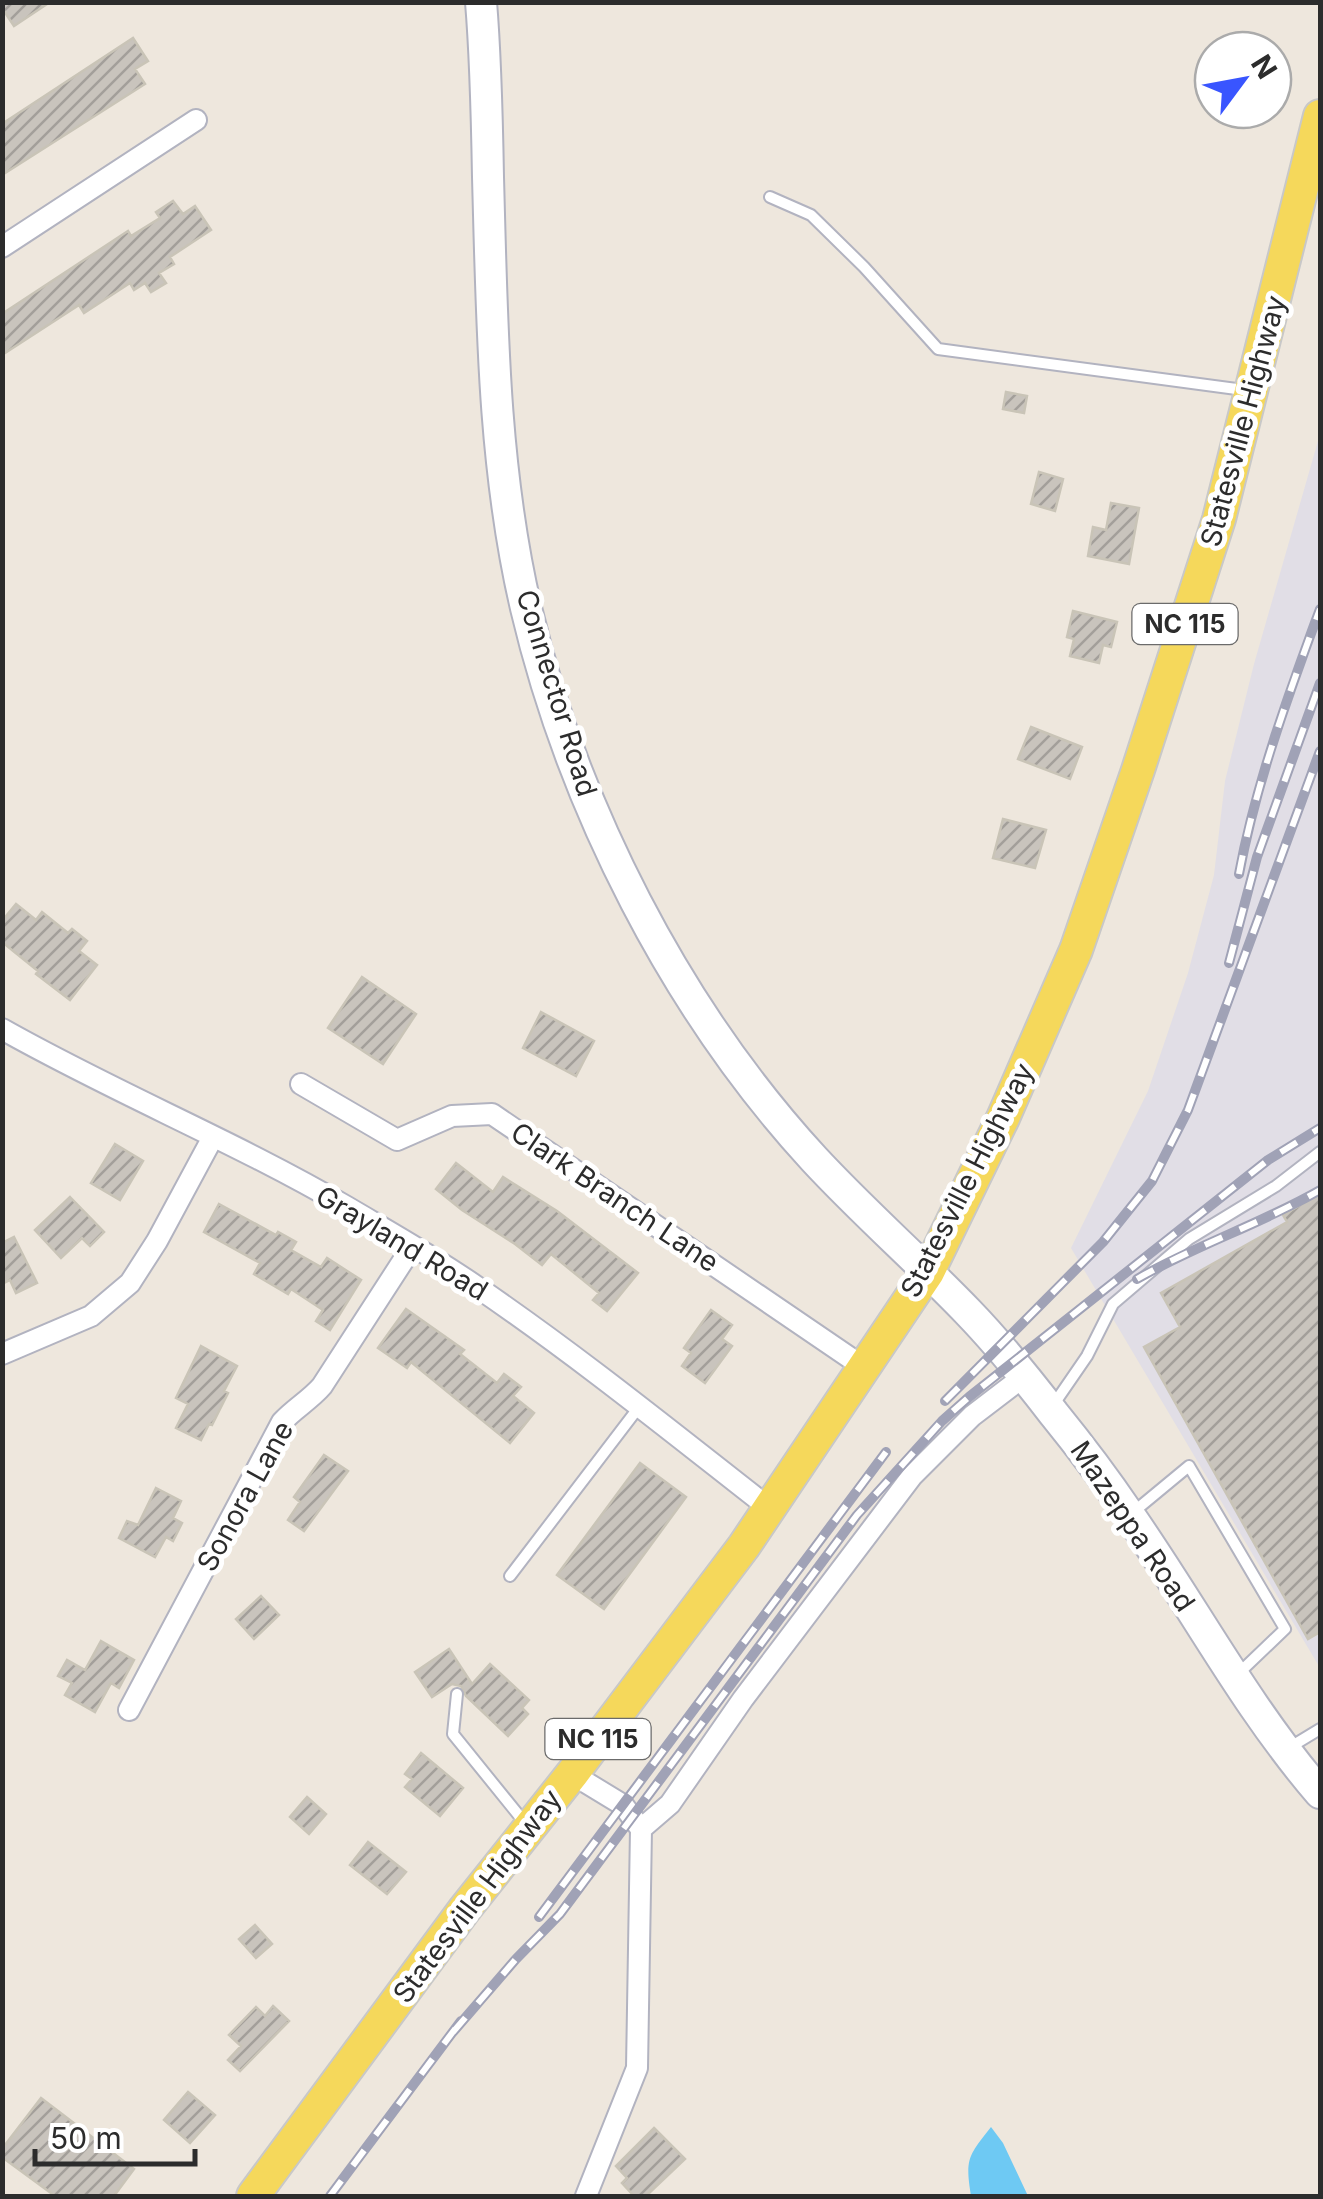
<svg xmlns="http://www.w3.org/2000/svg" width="1323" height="2199" font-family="Inter,sans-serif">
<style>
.industrial{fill:#e1dee6}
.water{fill:#6ec9f3}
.building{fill:url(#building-hatch);stroke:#c9c4b7;stroke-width:2.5}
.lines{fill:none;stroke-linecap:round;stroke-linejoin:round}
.lane-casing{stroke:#b2b3c0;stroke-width:14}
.street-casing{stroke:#b2b3c0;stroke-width:24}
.secondary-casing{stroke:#b2b3c0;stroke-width:34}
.primary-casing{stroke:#c8c8c8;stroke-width:36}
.lane{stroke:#fff;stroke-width:10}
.street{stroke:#fff;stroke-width:20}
.secondary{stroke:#fff;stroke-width:30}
.primary{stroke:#f5d85b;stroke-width:32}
.rail-casing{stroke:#a0a2b6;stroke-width:10}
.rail{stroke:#fff;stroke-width:6;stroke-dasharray:19;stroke-linecap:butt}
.labels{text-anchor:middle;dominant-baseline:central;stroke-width:10;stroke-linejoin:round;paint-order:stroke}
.shield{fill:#fff;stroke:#6b6b6b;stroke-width:2.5}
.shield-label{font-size:25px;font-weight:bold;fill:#2c2c2c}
.street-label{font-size:28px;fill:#2c2c2c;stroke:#fff}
</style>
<defs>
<pattern id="building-hatch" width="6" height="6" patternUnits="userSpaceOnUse" patternTransform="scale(2.5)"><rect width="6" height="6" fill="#c9c4bd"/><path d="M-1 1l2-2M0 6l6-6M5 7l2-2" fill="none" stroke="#a39f9a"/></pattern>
</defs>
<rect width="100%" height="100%" fill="#eee7dd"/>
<path class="industrial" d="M1320 434V1668L1071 1248 1148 1091 1188 973 1214 875 1225 781 1254 664Z"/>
<path class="water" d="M991 2127 1003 2143 1028 2196H971C965 2159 968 2156 991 2127Z"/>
<path class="building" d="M2 2H50L14 26 2 8Z
M133 38 148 61 135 69 145 84 2 175V124Z
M173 201 183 214 195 206 211 230 170 257 174 264 159 273 166 283 151 292 145 283 134 290 130 283 84 313 79 305 2 355V314L128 231 131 236 160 218 156 212Z
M1006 392 1027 396 1024 413 1003 409Z
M1039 472 1063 479 1055 511 1031 504Z
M1111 503 1139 508 1129 564 1088 556 1093 527 1106 530Z
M1073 611 1117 622 1111 647 1103 645 1099 663 1070 656 1074 639 1067 637Z
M1031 727 1082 747 1070 779 1018 759Z
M1003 819 1046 830 1035 868 993 858Z
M16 904 36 920 42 912 68 933 72 929 87 941 79 951 97 965 70 1000 36 974 38 971 2 942V921Z
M362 977 416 1014 383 1064 328 1028Z
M541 1012 594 1041 576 1076 523 1048Z
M115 1144 143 1161 120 1200 91 1183Z
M456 1163 493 1192 503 1177 557 1211 638 1273 607 1311 593 1300 599 1293 551 1254 542 1265 515 1244 462 1210 436 1189Z
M1320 1194V1632L1308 1639 1144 1347 1180 1327 1161 1293 1287 1222 1283 1215Z
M70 1197 104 1232 90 1246 82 1238 61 1258 35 1230Z
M219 1204 276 1235 278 1232 296 1242 291 1250 321 1267 327 1258 361 1280 330 1330 316 1321 323 1310 291 1289 288 1294 254 1274 260 1263 204 1232Z
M14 1237 37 1283 16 1293 10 1280 2 1284V1243Z
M406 1309 464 1350 460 1354 497 1383 504 1374 521 1387 513 1396 534 1413 510 1443 411 1362 407 1368 378 1348Z
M711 1310 732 1325 722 1339 732 1346 705 1383 682 1366 691 1353 684 1348Z
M201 1346 237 1366 224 1391 228 1393 212 1425 209 1424 201 1440 176 1428 188 1404 176 1398Z
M324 1455 348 1471 304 1531 288 1520 300 1502 294 1497Z
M640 1463 686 1497 604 1609 557 1575Z
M156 1488 181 1501 173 1518 182 1523 173 1541 166 1537 155 1557 119 1538 127 1521 138 1525Z
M261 1596 279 1615 254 1639 236 1619Z
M101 1641 134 1660 119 1688 111 1683 95 1712 65 1695 72 1683 58 1676 67 1660 85 1670Z
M449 1649 472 1684 490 1664 529 1700 522 1708 528 1714 508 1736 466 1696 461 1686 452 1684 432 1697 415 1672Z
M421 1753 463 1788 440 1816 405 1787 412 1779 405 1774Z
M307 1797 326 1814 309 1834 290 1817Z
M368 1842 406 1872 387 1894 350 1865Z
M255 1925 272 1944 256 1958 239 1939Z
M273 2006 289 2021 240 2071 228 2060 241 2046 229 2035 256 2007 265 2016Z
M188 2092 215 2115 190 2143 164 2120Z
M41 2098 134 2169 114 2196H55L2 2157V2149Z
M654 2128 685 2159 646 2196H634L622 2183 627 2178 616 2166Z"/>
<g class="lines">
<defs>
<path id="lane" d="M770 197 811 215 864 267 938 349 1244 390
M1054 1404 1087 1356 1113 1304 1189 1239 1276 1186 1320 1152
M1131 1514 1189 1466 1285 1629 1239 1673
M510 1576 639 1407
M457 1694 453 1734 525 1823
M1287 1749 1320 1729"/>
<path id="street" d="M2 247 196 120
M2 1029C115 1093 236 1142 347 1207 391 1233 436 1258 477 1287 578 1356 673 1433 769 1508
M301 1084 397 1140 452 1116 492 1114 862 1366
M2 1354 91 1316 130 1283 157 1241 213 1137
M129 1710 282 1422C295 1408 310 1400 322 1386L412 1247
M572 1774 623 1805 641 1829 637 2068 586 2196
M641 1829 670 1804 743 1699 912 1476 972 1416 1023 1377"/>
<path id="secondary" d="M481 2C486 61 487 119 488 177 492 321 493 467 526 608 573 807 676 1009 814 1159 863 1212 918 1260 968 1312 999 1344 1027 1379 1054 1414 1080 1446 1105 1479 1128 1513 1193 1606 1246 1707 1320 1793"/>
<path id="primary" d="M253 2196 464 1910 572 1774 744 1546 928 1272 1003 1118 1076 950 1138 770 1219 519 1320 116"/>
</defs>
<use href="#lane" class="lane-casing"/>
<use href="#street" class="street-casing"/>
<use href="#secondary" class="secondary-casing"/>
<use href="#primary" class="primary-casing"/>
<use href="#lane" class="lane"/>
<use href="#street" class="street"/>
<use href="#secondary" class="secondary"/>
<use href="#primary" class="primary"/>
<defs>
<path id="rail" d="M1239 874C1256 783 1288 696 1320 609
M1229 963 1257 857 1320 683
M1137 1279C1196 1245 1261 1224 1320 1190
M945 1401 1103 1242 1152 1181 1188 1110 1320 751
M539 1917 886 1452
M453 2032 516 1959 560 1914 857 1515 942 1421 969 1397 1268 1160 1320 1128
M330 2196 461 2021"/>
</defs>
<use href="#rail" class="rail-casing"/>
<use href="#rail" class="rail"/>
</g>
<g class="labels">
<g class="shield">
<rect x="1132.5" y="604" width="105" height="40" rx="8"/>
<rect x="545.5" y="1719" width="105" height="40" rx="8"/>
</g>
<g class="shield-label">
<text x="1185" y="624">NC 115</text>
<text x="598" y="1739">NC 115</text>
</g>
<g class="street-label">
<text transform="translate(1243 421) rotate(-75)">Statesville Highway</text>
<text transform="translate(557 693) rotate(73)">Connector Road</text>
<text transform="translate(967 1180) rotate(-63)">Statesville Highway</text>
<text transform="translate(615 1197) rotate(34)">Clark Branch Lane</text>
<text transform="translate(402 1243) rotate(31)">Grayland Road</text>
<text transform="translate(245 1496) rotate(-61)">Sonora Lane</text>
<text transform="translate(1133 1526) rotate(56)">Mazeppa Road</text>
<text transform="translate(477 1896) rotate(-53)">Statesville Highway</text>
</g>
</g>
<rect width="1323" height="2199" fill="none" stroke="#2c2c2c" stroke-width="10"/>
<g transform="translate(1243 80) rotate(58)"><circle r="48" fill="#ffffff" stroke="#ababab" stroke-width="2.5"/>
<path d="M0-8L18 38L0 25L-18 38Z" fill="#3955ff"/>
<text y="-15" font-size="28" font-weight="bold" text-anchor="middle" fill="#2c2c2c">N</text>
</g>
<path d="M35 2149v15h160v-15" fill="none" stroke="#2c2c2c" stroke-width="5"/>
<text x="50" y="2149" font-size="30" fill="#2c2c2c" stroke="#ffffff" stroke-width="8" paint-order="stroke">50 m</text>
</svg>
